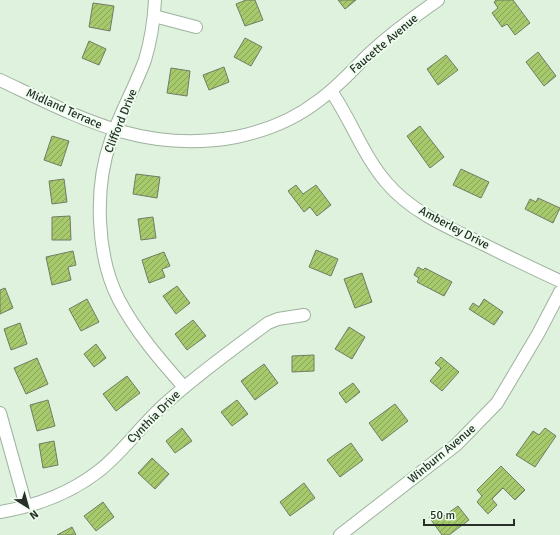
<svg xmlns="http://www.w3.org/2000/svg" width="560" height="535" viewBox="0 0 560 535" font-family="Signika,sans-serif">
<defs>
<pattern id="building-hatch" width="6" height="6" patternUnits="userSpaceOnUse"><rect width="6" height="6" fill="#a6ca6b"/><path d="M-1 1l2-2M0 6l6-6M5 7l2-2" fill="none" stroke="#87a458"/></pattern>
</defs>
<rect width="100%" height="100%" fill="#def2de"/>
<!-- building -->
<g fill="url(#building-hatch)" stroke="#727b65">
<path d="M246,0H255L263,20L245,26L236,4Z"/>
<path d="M338,0H356L345,9Z"/>
<path d="M496,0H513L530,23L515,35L507,24L502,27L492,13L498,8L494,2Z"/>
<path d="M93,3L114,6L110,31L89,27Z"/>
<path d="M245,38L262,47L251,66L234,57Z"/>
<path d="M89,41L106,49L99,65L82,58Z"/>
<path d="M538,52L556,76L544,86L526,62Z"/>
<path d="M446,55L458,70L438,85L427,69Z"/>
<path d="M224,67L229,82L209,90L203,75Z"/>
<path d="M171,68L190,71L187,96L167,93Z"/>
<path d="M420,126L444,157L430,168L407,136Z"/>
<path d="M52,136L69,141L61,166L44,160Z"/>
<path d="M461,169L489,182L481,198L453,185Z"/>
<path d="M136,174L160,177L157,198L133,194Z"/>
<path d="M64,179L67,202L52,204L49,181Z"/>
<path d="M296,185L303,194L316,185L331,205L317,216L310,207L304,212L288,191Z"/>
<path d="M538,198L560,208L553,223L525,209L530,199L536,202Z"/>
<path d="M70,216L71,240H52V217Z"/>
<path d="M153,217L156,238L141,240L138,219Z"/>
<path d="M316,250L338,259L331,276L309,267Z"/>
<path d="M73,251L76,265L68,267L71,280L52,285L46,257Z"/>
<path d="M164,252L170,266L162,269L165,277L149,283L142,260Z"/>
<path d="M418,267L423,270L425,268L452,282L444,296L417,282L419,278L414,275Z"/>
<path d="M362,273L372,302L355,308L344,279Z"/>
<path d="M177,286L190,303L176,314L163,296Z"/>
<path d="M5,288L13,308L0,314V290Z"/>
<path d="M87,299L99,322L81,331L69,309Z"/>
<path d="M484,299L503,312L494,325L469,309L473,303L479,307Z"/>
<path d="M193,320L206,336L187,350L175,334Z"/>
<path d="M20,323L27,344L11,350L4,329Z"/>
<path d="M349,327L365,337L352,359L335,349Z"/>
<path d="M96,344L106,358L94,367L84,354Z"/>
<path d="M314,355V371L292,372V356Z"/>
<path d="M441,357L459,372L442,391L430,381L441,368L435,363Z"/>
<path d="M37,358L48,384L26,394L14,368Z"/>
<path d="M264,364L278,383L255,400L241,381Z"/>
<path d="M127,376L140,393L116,411L103,394Z"/>
<path d="M353,383L360,392L346,403L339,393Z"/>
<path d="M48,400L55,426L37,431L30,405Z"/>
<path d="M237,400L248,414L232,426L221,412Z"/>
<path d="M395,404L408,421L382,441L369,423Z"/>
<path d="M182,428L192,441L175,453L166,441Z"/>
<path d="M545,428L556,436L535,467L516,455L533,431L539,435Z"/>
<path d="M54,441L58,465L43,468L39,444Z"/>
<path d="M351,443L363,460L340,477L327,460Z"/>
<path d="M152,458L169,474L155,489L138,473Z"/>
<path d="M501,466L525,490L515,500L503,488L492,499L497,505L488,514L477,502L482,496L477,490Z"/>
<path d="M304,483L315,498L290,516L280,502Z"/>
<path d="M103,502L114,517L96,531L84,516Z"/>
<path d="M458,506L469,520L449,535H442L429,517L439,510L444,516Z"/>
<path d="M72,527L76,535H57Z"/>
</g>
<g fill="none" stroke-linecap="round" stroke-linejoin="round">
<defs>
<g id="minor">
<path d="M155,0C154,20 151,40 145,60C135,87 120,113 111,140C94,187 96,256 119,300C136,332 160,360 184,387"/>
<path d="M154,16L196,27"/>
<path d="M0,80C80,118 144,154 236,137C265,131 295,119 318,101C338,87 354,68 371,52C392,33 415,16 438,0"/>
<path d="M331,91C351,120 363,155 386,182C411,212 449,228 483,244C509,257 534,269 560,281"/>
<path d="M0,413L26,506"/>
<path d="M0,512C36,506 71,493 100,470C124,451 142,424 166,403C198,374 233,349 268,323L278,319L304,315"/>
<path d="M340,535L456,445L497,403L538,334L560,292"/>
</g>
</defs>
<!-- minor casing -->
<use href="#minor" stroke="#9fb29f" stroke-width="14"/>
<!-- minor -->
<use href="#minor" stroke="#fff" stroke-width="12"/>
</g>
<g text-anchor="middle" dominant-baseline="central" stroke-width="4" stroke-linejoin="round" paint-order="stroke">
<!-- street labels -->
<g font-size="12" fill="#272f28" stroke="#eefeee">
<text transform="translate(384 44) rotate(-40)">Faucette Avenue</text>
<text transform="translate(64 109) rotate(24)">Midland Terrace</text>
<text transform="translate(121 121) rotate(-68)">Clifford Drive</text>
<text transform="translate(454 228) rotate(28)">Amberley Drive</text>
<text transform="translate(154 417) rotate(-45)">Cynthia Drive</text>
<text transform="translate(442 454) rotate(-40)">Winburn Avenue</text>
</g>
</g>
<!-- north arrow -->
<g transform="translate(28 507) rotate(143)" stroke="#eefeee" stroke-width="3" paint-order="stroke">
<path d="M0-3L7 15L0 10L-7 15Z" fill="#272f28"/>
<text y="-6" font-size="11" font-weight="bold" text-anchor="middle" fill="#272f28">N</text>
</g>
<!-- scale -->
<path d="M424 519v6h90v-6" fill="none" stroke="#272f28" stroke-width="2"/>
<text x="430" y="519" font-size="12" fill="#272f28" stroke="#eefeee" stroke-width="3" paint-order="stroke">50 m</text>
</svg>
